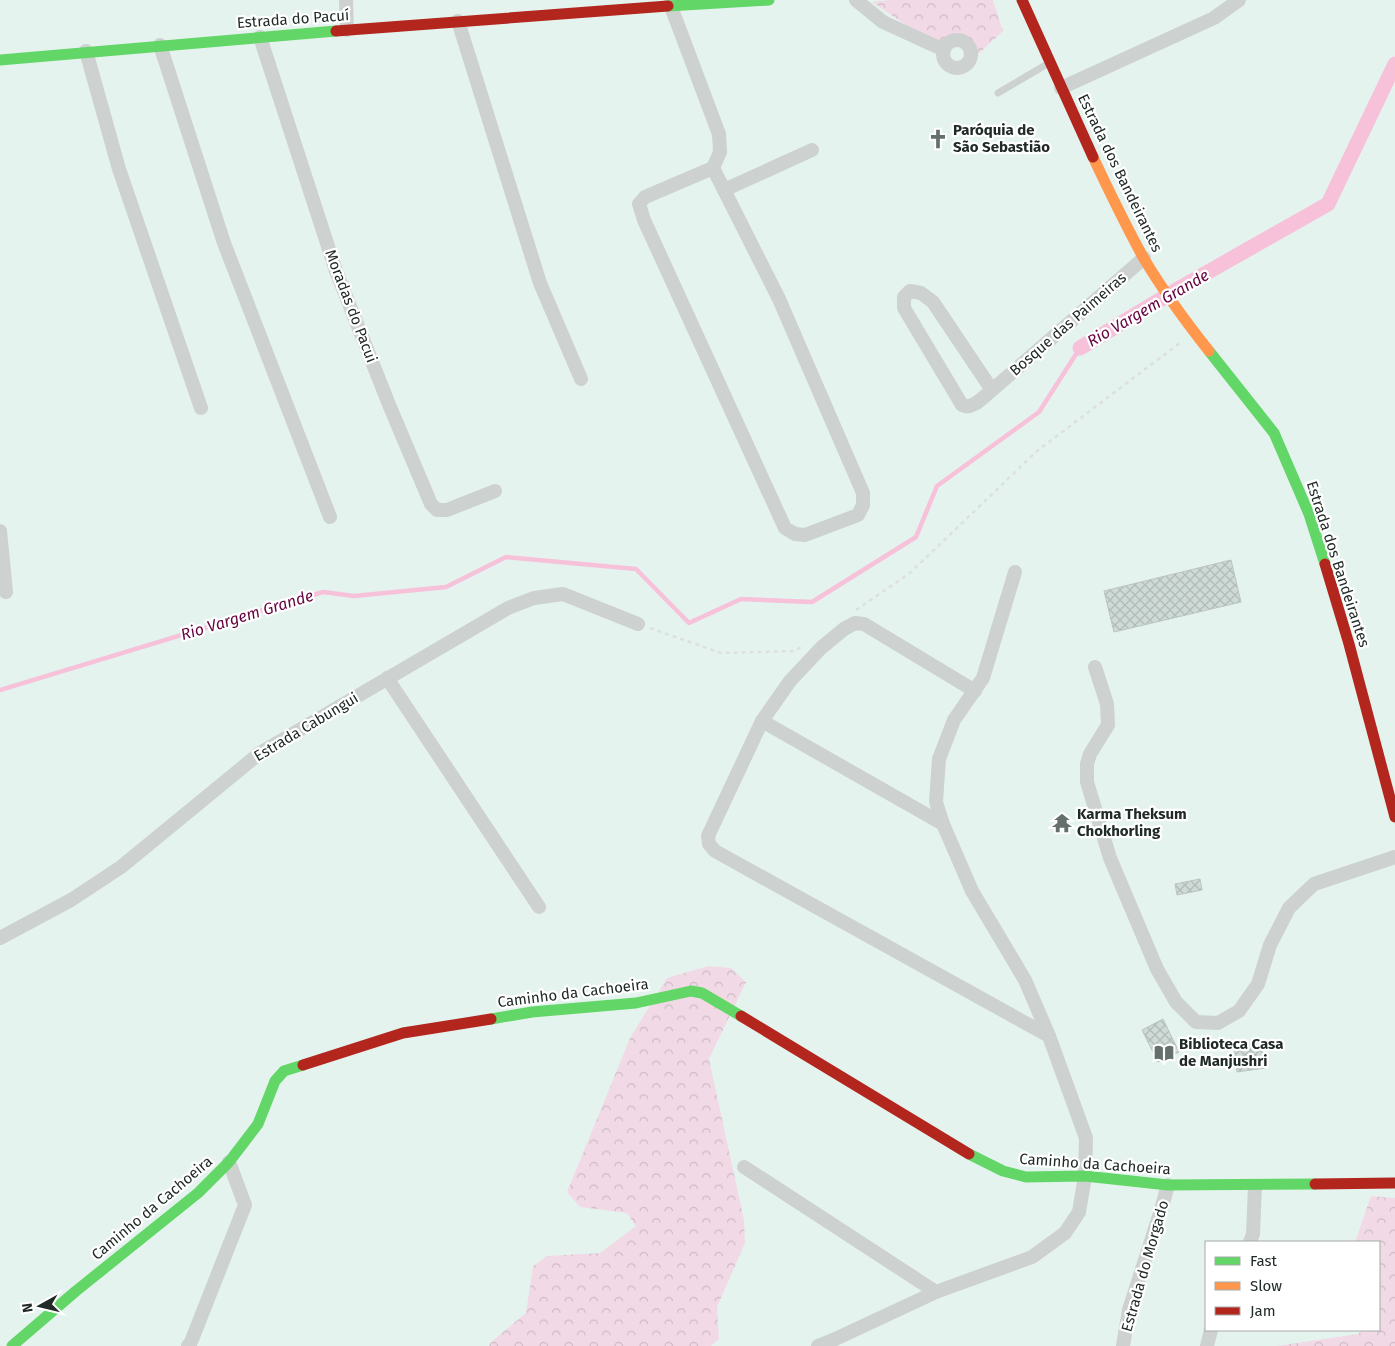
<svg xmlns="http://www.w3.org/2000/svg" width="1395" height="1346" viewBox="0 0 1395 1346" font-family="'Fira Sans',sans-serif">
<defs>
<pattern id="forest-crowns" width="20" height="18" patternUnits="userSpaceOnUse" patternTransform="scale(1.25)"><rect width="20" height="18" fill="#f1dae5"/><path d="M2 6a3 3 0 1 1 6 0M12 15a3 3 0 1 1 6 0" fill="none" stroke="#cebbc4"/></pattern>
<pattern id="building-cross-hatch" width="8" height="8" patternUnits="userSpaceOnUse" patternTransform="scale(1.25)"><rect width="8" height="8" fill="#cedad6"/><path d="M0 0l8 8M0 8l8-8" fill="none" stroke="#b1bbb8"/></pattern>
</defs>
<rect width="100%" height="100%" fill="#e5f3ef"/>
<!-- forest -->
<g fill="url(#forest-crowns)">
<path d="M890,0H993L1003,31L975,57C974,46 967,35 955,36C950,37 945,40 939,41L909,27L872,2Z"/>
<path d="M708,966L731,968L746,982L709,1059L744,1220L745,1243L717,1307L719,1339L711,1346H489L491,1342L526,1313L533,1266L547,1256L600,1253L636,1226L627,1213L580,1207L567,1192L630,1038L667,978Z"/>
<path d="M1371,1196L1395,1198V1346H1277L1358,1334L1363,1330H1379V1242H1355Z"/>
</g>
<g fill="none" stroke-linecap="round" stroke-linejoin="round">
<!-- stream -->
<path stroke="#f6c1d9" stroke-width="4.5" d="M0,690L323,592L354,596L446,587L506,557L636,569L689,623L741,599L812,602L916,537L937,486L1039,412L1080,348"/>
<!-- canal -->
<path stroke="#f6c1d9" stroke-width="15" d="M1080,348L1178,289L1328,204L1395,64"/>
</g>
<!-- building -->
<g fill="url(#building-cross-hatch)" stroke="#bac5c2">
<path d="M1231,560L1241,602L1114,632L1104,591Z"/>
<path d="M1200,879L1202,890L1177,895L1175,884Z"/>
<path d="M1163,1019L1179,1052L1158,1062L1142,1030Z"/>
<path d="M1261,1042L1265,1068L1237,1072L1234,1045Z"/>
</g>
<g fill="none" stroke-linecap="round" stroke-linejoin="round">
<!-- path -->
<g stroke="#dce0e0" stroke-width="2.5" stroke-dasharray="4 4" stroke-linecap="butt">
<path d="M856,610L910,573L1037,451L1181,342"/>
<path d="M650,628L721,653L795,651L804,645"/>
</g>
<!-- lane -->
<path stroke="#cdd1d0" stroke-width="7" d="M998,93L1049,63"/>
<!-- street -->
<g stroke="#cdd1d0" stroke-width="14">
<path d="M346,0L347,30"/>
<path d="M856,0L883,22L944,50"/>
<path d="M670,4L719,134L720,152L713,168L645,197L639,204L644,220L785,528L795,534L805,535L858,515L863,505V493L779,299L713,168"/>
<path d="M458,21L540,283L581,379"/>
<path d="M260,37L336,271L390,407L431,504L437,510H447L495,491"/>
<circle cx="957" cy="54" r="14"/>
<path d="M160,45L224,243L330,517"/>
<path d="M86,51L119,169L201,408"/>
<path d="M1061,88L1214,18L1239,0"/>
<path d="M724,190L812,150"/>
<path d="M992,390L933,302L921,293L910,291L904,297V308L962,405C972,411 984,396 992,390L1144,258"/>
<path d="M0,531L6,592"/>
<path d="M1095,667L1107,704L1108,725L1090,754L1087,764V782L1110,858L1157,969L1176,1002L1196,1022L1218,1023L1239,1011L1258,984L1270,945L1289,908L1314,884L1395,857"/>
<path d="M387,678L539,907"/>
<path d="M975,691L864,624L855,623L844,629L821,648L790,681L762,721L708,836L709,844L715,851L1049,1036"/>
<path d="M762,721L943,824"/>
<path d="M0,938L71,900L121,867L260,753L508,608L534,598L563,594L638,624"/>
<path d="M744,1167L936,1292"/>
<path d="M1250,1242L1253,1234L1255,1186"/>
<path d="M188,1346L191,1342L245,1205L229,1162"/>
<path d="M818,1346L833,1340L936,1292L1032,1257L1065,1233L1079,1212L1085,1176L1086,1138L1049,1036L1025,980L972,891L943,824L936,802L939,759L954,720L983,678L1015,572"/>
<path d="M1123,1346L1129,1310L1161,1210L1168,1185"/>
<path d="M1207,1346L1211,1330"/>
</g>
<!-- fast -->
<g stroke="#63d668" stroke-width="11">
<path d="M668,6L769,0"/>
<path d="M0,60L336,31"/>
<path d="M1209,351L1274,433L1309,514L1325,564"/>
<path d="M491,1019L532,1012L636,1003L691,991L702,993L741,1016"/>
<path d="M969,1154L1003,1171L1026,1177L1085,1176L1168,1185L1315,1184"/>
<path d="M12,1346L76,1291L198,1193L229,1162L258,1124L275,1081L284,1071L303,1065"/>
</g>
<!-- slow -->
<path stroke="#ff974d" stroke-width="11" d="M1093,157C1109,191 1125,224 1143,257C1162,289 1186,322 1209,351"/>
<!-- jam -->
<g stroke="#b3261e" stroke-width="11">
<path d="M1022,0L1093,157"/>
<path d="M336,31L668,6"/>
<path d="M1325,564L1349,644L1395,817"/>
<path d="M741,1016L969,1154"/>
<path d="M303,1065L403,1033L491,1019"/>
<path d="M1315,1184L1395,1183"/>
</g>
</g>
<!-- icons -->
<defs>
<symbol id="church-bare" viewBox="-9 -9 18 18"><path d="M-1.2-6h2.4v3.5h3.3v2.4h-3.3V6h-2.4V-.1h-3.3v-2.4h3.3Z" fill="#65706d" stroke="#fff" stroke-width="2.5" paint-order="stroke"/></symbol>
<symbol id="temple-bare" viewBox="-9 -9 18 18"><path d="M0-6L5-2H3V0L6.5 2.5H4V6H1.5V3h-3V6H-4V2.5H-6.5L-3 0V-2H-5Z" fill="#65706d" stroke="#fff" stroke-width="2.5" paint-order="stroke"/></symbol>
<symbol id="library-bare" viewBox="-9 -9 18 18"><path d="M-6-4Q-3-5.5-.7-3.5V5Q-3 3-6 4ZM6-4Q3-5.5 .7-3.5V5Q3 3 6 4Z" fill="#65706d" stroke="#fff" stroke-width="2.5" paint-order="stroke"/></symbol>
</defs>
<g fill-rule="evenodd">
<use href="#church-bare" x="924" y="125" width="28" height="28"/>
<use href="#temple-bare" x="1048" y="809" width="28" height="28"/>
<use href="#library-bare" x="1150" y="1039" width="28" height="28"/>
</g>
<g text-anchor="middle" dominant-baseline="central" stroke-width="4.5" stroke-linejoin="round" paint-order="stroke">
<!-- street labels -->
<g font-size="15" fill="#202a27" stroke="#fff">
<text transform="translate(293 19) rotate(-4)">Estrada do Pacuí</text>
<text transform="translate(1120 173) rotate(64)">Estrada dos Bandeirantes</text>
<text transform="translate(351 306) rotate(69)">Moradas do Pacui</text>
<text transform="translate(1068 324) rotate(-41)">Bosque das Paimeiras</text>
<text transform="translate(1338 564) rotate(72)">Estrada dos Bandeirantes</text>
<text transform="translate(306 727) rotate(-31)">Estrada Cabungui</text>
<text transform="translate(573 993) rotate(-7)">Caminho da Cachoeira</text>
<text transform="translate(1095 1164) rotate(4)">Caminho da Cachoeira</text>
<text transform="translate(152 1208) rotate(-40)">Caminho da Cachoeira</text>
<text transform="translate(1145 1266) rotate(-74)">Estrada do Morgado</text>
</g>
<!-- poi labels -->
<g font-size="15" font-weight="bold" fill="#202a27" stroke="#fff" text-anchor="start">
<text x="953" y="130">Paróquia de<tspan x="953" dy="17">São Sebastião</tspan></text>
<text x="1077" y="814">Karma Theksum<tspan x="1077" dy="17">Chokhorling</tspan></text>
<text x="1179" y="1044">Biblioteca Casa<tspan x="1179" dy="17">de Manjushri</tspan></text>
</g>
<!-- water labels -->
<g font-size="16" font-style="italic" fill="#670440" stroke="#fff">
<text transform="translate(1148 308) rotate(-30)">Rio Vargem Grande</text>
<text transform="translate(247 615) rotate(-17)">Rio Vargem Grande</text>
</g>
</g>
<!-- legend -->
<rect x="1205" y="1241" width="175" height="90" fill="#ffffff" stroke="#a6aaa9"/>
<rect x="1215" y="1257" width="25" height="8" fill="#63d668" stroke="#a6aaa9"/>
<text x="1250" y="1266" font-size="15" fill="#202a27">Fast</text>
<rect x="1215" y="1282" width="25" height="8" fill="#ff974d" stroke="#a6aaa9"/>
<text x="1250" y="1291" font-size="15" fill="#202a27">Slow</text>
<rect x="1215" y="1307" width="25" height="8" fill="#b3261e" stroke="#a6aaa9"/>
<text x="1250" y="1316" font-size="15" fill="#202a27">Jam</text>
<!-- north arrow -->
<g transform="translate(40 1306) rotate(262)" stroke="#ffffff" stroke-width="4" paint-order="stroke">
<path d="M0-4L9 19L0 12L-9 19Z" fill="#202a27"/>
<text y="-8" font-size="14" font-weight="bold" text-anchor="middle" fill="#202a27">N</text>
</g>
</svg>
